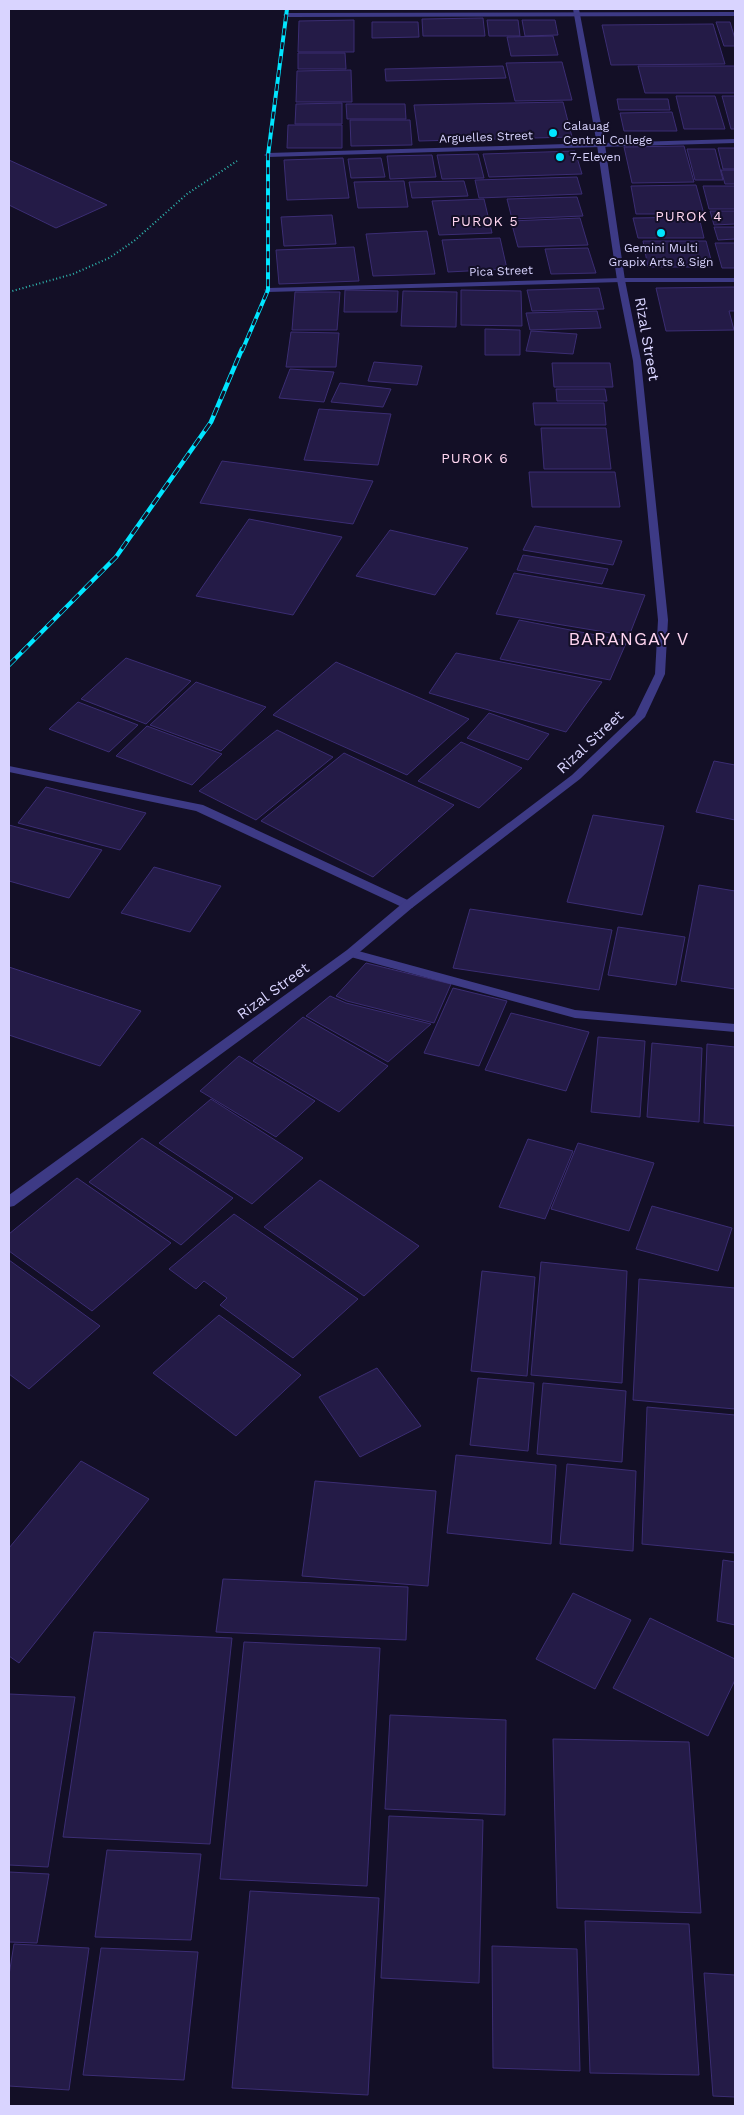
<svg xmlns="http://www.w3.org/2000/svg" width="744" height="2115" viewBox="0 0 744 2115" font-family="'Work Sans',sans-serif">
<rect width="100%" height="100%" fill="#130f26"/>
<!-- building -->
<g fill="#241b47" stroke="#3b2d73">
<path d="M483,18L485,36H423L422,19Z"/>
<path d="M354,20V52H298L299,21Z"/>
<path d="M487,20H518L520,36H489Z"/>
<path d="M522,20H555L558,35L525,36Z"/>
<path d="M372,22H418L419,37L372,38Z"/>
<path d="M716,22H730L735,39V46H724Z"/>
<path d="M713,24L725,64L611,65L602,25Z"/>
<path d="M553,36L558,55L511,56L507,37Z"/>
<path d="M298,53H345L346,69H298Z"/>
<path d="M562,62L572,100L515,101L506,63Z"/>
<path d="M503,66L506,78L386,81L385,69Z"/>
<path d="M638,66H735V93H645Z"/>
<path d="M351,70L352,102H296L297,71Z"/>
<path d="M676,96H715L725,129H684Z"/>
<path d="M722,96H735V129H731Z"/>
<path d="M617,99H668L670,110H619Z"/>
<path d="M563,102L572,137L419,141L414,105Z"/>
<path d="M342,103V124H295L296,104Z"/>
<path d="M346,104H405L406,119H347Z"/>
<path d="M672,112L677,131H624L620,113Z"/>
<path d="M350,120H410L412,145L351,146Z"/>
<path d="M288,125H342V148H287Z"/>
<path d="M684,146L694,182L632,183L624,147Z"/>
<path d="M718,148H735V169H723Z"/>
<path d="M687,149H715L723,180H695Z"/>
<path d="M575,151L582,174L489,177L483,154Z"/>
<path d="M478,154L484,178L442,179L437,155Z"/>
<path d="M432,155L436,177L390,179L387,156Z"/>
<path d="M343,158L349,198L287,200L284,160Z"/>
<path d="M381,158L385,177L351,178L348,159Z"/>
<path d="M9,160L107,205L56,228L9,205Z"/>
<path d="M721,170H735V184H725Z"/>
<path d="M577,177L582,194L479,198L475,180Z"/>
<path d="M404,181L408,207L358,208L354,182Z"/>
<path d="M464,181L468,196L412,198L409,182Z"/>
<path d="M696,185L704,214H636L631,186Z"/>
<path d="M703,186H735V209H709Z"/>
<path d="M577,197L583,216L512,219L507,199Z"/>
<path d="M484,199L492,233L439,235L432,201Z"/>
<path d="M710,211H735V224L714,225Z"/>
<path d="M332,215L336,244L284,246L281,217Z"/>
<path d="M699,217L704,238H638L633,218Z"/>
<path d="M580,218L588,245L518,247L511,221Z"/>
<path d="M714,227H735V239L718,240Z"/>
<path d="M427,231L435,274L373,276L366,234Z"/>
<path d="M500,238L507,269L448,272L442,240Z"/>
<path d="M643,241H706L713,267H648Z"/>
<path d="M715,243H735V268H722Z"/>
<path d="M354,247L359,281L279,284L276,250Z"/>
<path d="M588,248L596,273L551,274L545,249Z"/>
<path d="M735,287V311H729L734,330L666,331L656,288Z"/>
<path d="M599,288L604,309L532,311L527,290Z"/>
<path d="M345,290L398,291L397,312H344Z"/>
<path d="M461,290L521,291L522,326L461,325Z"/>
<path d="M403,291L457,292L456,327L401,326Z"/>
<path d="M295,292H340L337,330H292Z"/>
<path d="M597,311L601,328L530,330L526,313Z"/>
<path d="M485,329L520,330V355H485Z"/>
<path d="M531,331L577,334L573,354L526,351Z"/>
<path d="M291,332L339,333L336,367H286Z"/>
<path d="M374,362L422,366L417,385L368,381Z"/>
<path d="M552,363H610L613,387H554Z"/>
<path d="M290,369L334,372L324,402L279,398Z"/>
<path d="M340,383L391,389L383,407L331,402Z"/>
<path d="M556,389H605L607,401H557Z"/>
<path d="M533,403H604L606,425H535Z"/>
<path d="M319,409L391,414L378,465L304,460Z"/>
<path d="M541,428H606L611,469H544Z"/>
<path d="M222,461L373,481L353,524L200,503Z"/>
<path d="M529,472H615L620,507H532Z"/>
<path d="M249,519L342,537L293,615L196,596Z"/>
<path d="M535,526L622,541L613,565L523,550Z"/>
<path d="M390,530L468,548L435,595L356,576Z"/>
<path d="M523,555L608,569L602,584L517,570Z"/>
<path d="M514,573L645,595L629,636L496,614Z"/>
<path d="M519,620L627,641L610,680L500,659Z"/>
<path d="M456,653L602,682L566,732L429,693Z"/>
<path d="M126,658L191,681L146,724L81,699Z"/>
<path d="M336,662L469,719L407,775L273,715Z"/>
<path d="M196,682L266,707L221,751L150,725Z"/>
<path d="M78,702L138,725L109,752L49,729Z"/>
<path d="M489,713L549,734L528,760L467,738Z"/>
<path d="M147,726L222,754L192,785L116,756Z"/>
<path d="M277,730L333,757L256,820L199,791Z"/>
<path d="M461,742L522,768L479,808L418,781Z"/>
<path d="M344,753L454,805L373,877L261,821Z"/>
<path d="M714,761L735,765V820L696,812Z"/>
<path d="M46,787L146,813L120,850L18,823Z"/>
<path d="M593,815L664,826L642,915L567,902Z"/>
<path d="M9,825L102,850L69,898L9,881Z"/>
<path d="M154,867L221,886L190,932L121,913Z"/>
<path d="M699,885L735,891V989L681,981Z"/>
<path d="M470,909L612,930L599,990L453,968Z"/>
<path d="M618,927L685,937L676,985L608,975Z"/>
<path d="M366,963L451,984L434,1023L347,1001L336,996Z"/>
<path d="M9,967L141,1011L100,1066L9,1035Z"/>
<path d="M453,988L507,1001L479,1066L424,1053Z"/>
<path d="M330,996L346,1003L431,1024L388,1062L306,1016Z"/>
<path d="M511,1013L589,1032L566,1091L485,1070Z"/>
<path d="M303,1017L388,1066L339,1112L253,1061Z"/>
<path d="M598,1037L645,1041L640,1117L591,1112Z"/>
<path d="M652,1043L702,1048L699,1122L647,1117Z"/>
<path d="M707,1044L735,1047V1126L704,1123Z"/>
<path d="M239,1056L315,1101L276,1137L200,1091Z"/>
<path d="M211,1099L303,1158L252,1204L159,1143Z"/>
<path d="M142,1138L233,1198L181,1245L89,1182Z"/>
<path d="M528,1139L573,1151L545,1219L499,1207Z"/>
<path d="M578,1143L654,1163L629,1231L551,1209Z"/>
<path d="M77,1178L171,1243L92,1311L9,1251V1234Z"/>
<path d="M320,1180L419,1246L364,1296L264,1227Z"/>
<path d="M652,1206L732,1228L718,1271L636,1249Z"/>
<path d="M234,1214L358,1299L293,1358L220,1305L227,1298L204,1281L196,1289L169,1269Z"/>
<path d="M9,1260L100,1326L29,1389L9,1374Z"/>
<path d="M541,1262L627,1271L622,1383L531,1375Z"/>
<path d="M482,1271L535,1277L527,1376L471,1371Z"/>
<path d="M639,1279L735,1288V1409L633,1400Z"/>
<path d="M219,1315L301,1375L236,1436L153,1373Z"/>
<path d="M377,1368L421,1426L360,1457L319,1397Z"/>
<path d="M478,1378L534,1383L528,1451L470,1445Z"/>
<path d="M543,1383L626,1391L622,1462L537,1454Z"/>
<path d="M647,1407L735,1415V1553L642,1544Z"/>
<path d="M456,1455L556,1465L551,1544L447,1533Z"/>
<path d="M81,1461L149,1499L19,1663L9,1656V1548Z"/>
<path d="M567,1464L636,1471L633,1551L560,1544Z"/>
<path d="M315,1481L436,1491L428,1586L302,1576Z"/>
<path d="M723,1560L735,1562V1625L717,1621Z"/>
<path d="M223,1579L408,1587L406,1640L216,1632Z"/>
<path d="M573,1593L631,1620L595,1689L536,1659Z"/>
<path d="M650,1618L735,1659V1680L708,1736L613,1688Z"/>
<path d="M94,1632L232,1638L210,1844L63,1837Z"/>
<path d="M244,1642L380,1648L367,1886L220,1879Z"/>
<path d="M9,1694L75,1697L48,1867L9,1865Z"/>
<path d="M390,1715L506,1720L505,1815L385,1809Z"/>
<path d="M553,1739L689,1742L701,1913L557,1908Z"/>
<path d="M389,1816L483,1820L479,1983L381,1978Z"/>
<path d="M107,1850L201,1854L191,1940L95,1937Z"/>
<path d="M9,1872L49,1874L37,1943L9,1942Z"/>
<path d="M250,1891L379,1898L368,2095L232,2088Z"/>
<path d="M585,1921L689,1924L699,2075L590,2073Z"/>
<path d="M14,1944L89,1948L69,2090L9,2086V1975Z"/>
<path d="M492,1946L577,1949L580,2071L493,2068Z"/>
<path d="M101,1948L198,1952L184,2080L83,2075Z"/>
<path d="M704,1973L735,1975V2097L713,2096Z"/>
</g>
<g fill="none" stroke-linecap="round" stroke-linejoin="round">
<!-- path -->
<path stroke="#2fb8b0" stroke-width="2" stroke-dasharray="1 2.5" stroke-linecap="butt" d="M9,292L73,274L109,258L134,241L187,194L237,161"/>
<!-- minor -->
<g fill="#3d3a85" fill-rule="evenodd">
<path d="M735,12V16L286,17L283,15L286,13Z"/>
<path d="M735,139V143L268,157L264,155L268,153Z"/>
<path d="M621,278H735V282H621L268,292L264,290L268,288Z"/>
<path d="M9,766L203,805L412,902L414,905L412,908H404L196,811L9,772Z"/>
<path d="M351,949L575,1010L735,1024V1032L575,1018L347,956L345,953Z"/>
</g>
<!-- tertiary -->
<path fill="#3d3a85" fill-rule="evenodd" d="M573,9H579L605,145L625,280L641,361L668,620L665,674L645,717L580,779L412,908L355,956L14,1206L9,1207V1195L347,950L404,902L572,775L635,715L655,674L658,620L633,361L617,280L597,145Z"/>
<defs>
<path id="rail-far1" d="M242,351L268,290V155L287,9"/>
<path id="rail" d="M9,665L116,557L211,422L242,349"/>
</defs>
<!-- rail-far1 casing -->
<use href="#rail-far1" stroke="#00e5ff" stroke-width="4"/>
<!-- rail casing -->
<use href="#rail" stroke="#00e5ff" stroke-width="4.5"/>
<!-- rail-far1 -->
<use href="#rail-far1" stroke="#130f26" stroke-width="2.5" stroke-dasharray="7" stroke-linecap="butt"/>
<!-- rail -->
<use href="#rail" stroke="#130f26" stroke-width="3" stroke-dasharray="9" stroke-linecap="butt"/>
</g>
<!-- markers -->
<g fill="#00e5ff" stroke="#130f26" stroke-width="2">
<circle cx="553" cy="133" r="5"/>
<circle cx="560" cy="157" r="5"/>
<circle cx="661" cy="233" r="5"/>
</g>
<g text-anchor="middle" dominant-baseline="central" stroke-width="4" stroke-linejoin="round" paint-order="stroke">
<!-- far-poi labels -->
<g font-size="12" fill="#d9d4ff" stroke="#130f26" text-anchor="start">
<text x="563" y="126">Calauag<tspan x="563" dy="14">Central College</tspan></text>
<text x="570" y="157">7-Eleven</text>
<text x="661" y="248" text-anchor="middle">Gemini Multi<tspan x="661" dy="14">Grapix Arts &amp; Sign</tspan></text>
</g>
<!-- far-street labels -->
<g font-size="12" fill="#d9d4ff" stroke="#130f26">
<text transform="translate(486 137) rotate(-2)">Arguelles Street</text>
<text transform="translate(501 271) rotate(-2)">Pica Street</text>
</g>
<!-- far-neighbourhood labels -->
<g font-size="14" letter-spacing="1" fill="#ffd6f0" stroke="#130f26">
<text x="689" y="216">PUROK 4</text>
<text x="485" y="221">PUROK 5</text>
<text x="475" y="458">PUROK 6</text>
</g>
<!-- street labels -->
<g font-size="15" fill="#d9d4ff" stroke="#130f26">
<text transform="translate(647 339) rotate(80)">Rizal Street</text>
<text transform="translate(590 742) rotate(-43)">Rizal Street</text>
<text transform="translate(273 991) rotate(-36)">Rizal Street</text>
</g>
<!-- quarter labels -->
<g font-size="18" letter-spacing="1" fill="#ffd6f0" stroke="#130f26">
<text x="629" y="638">BARANGAY V</text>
</g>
</g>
<!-- border -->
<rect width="744" height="2115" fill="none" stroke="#d9d4ff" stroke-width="20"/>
</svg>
